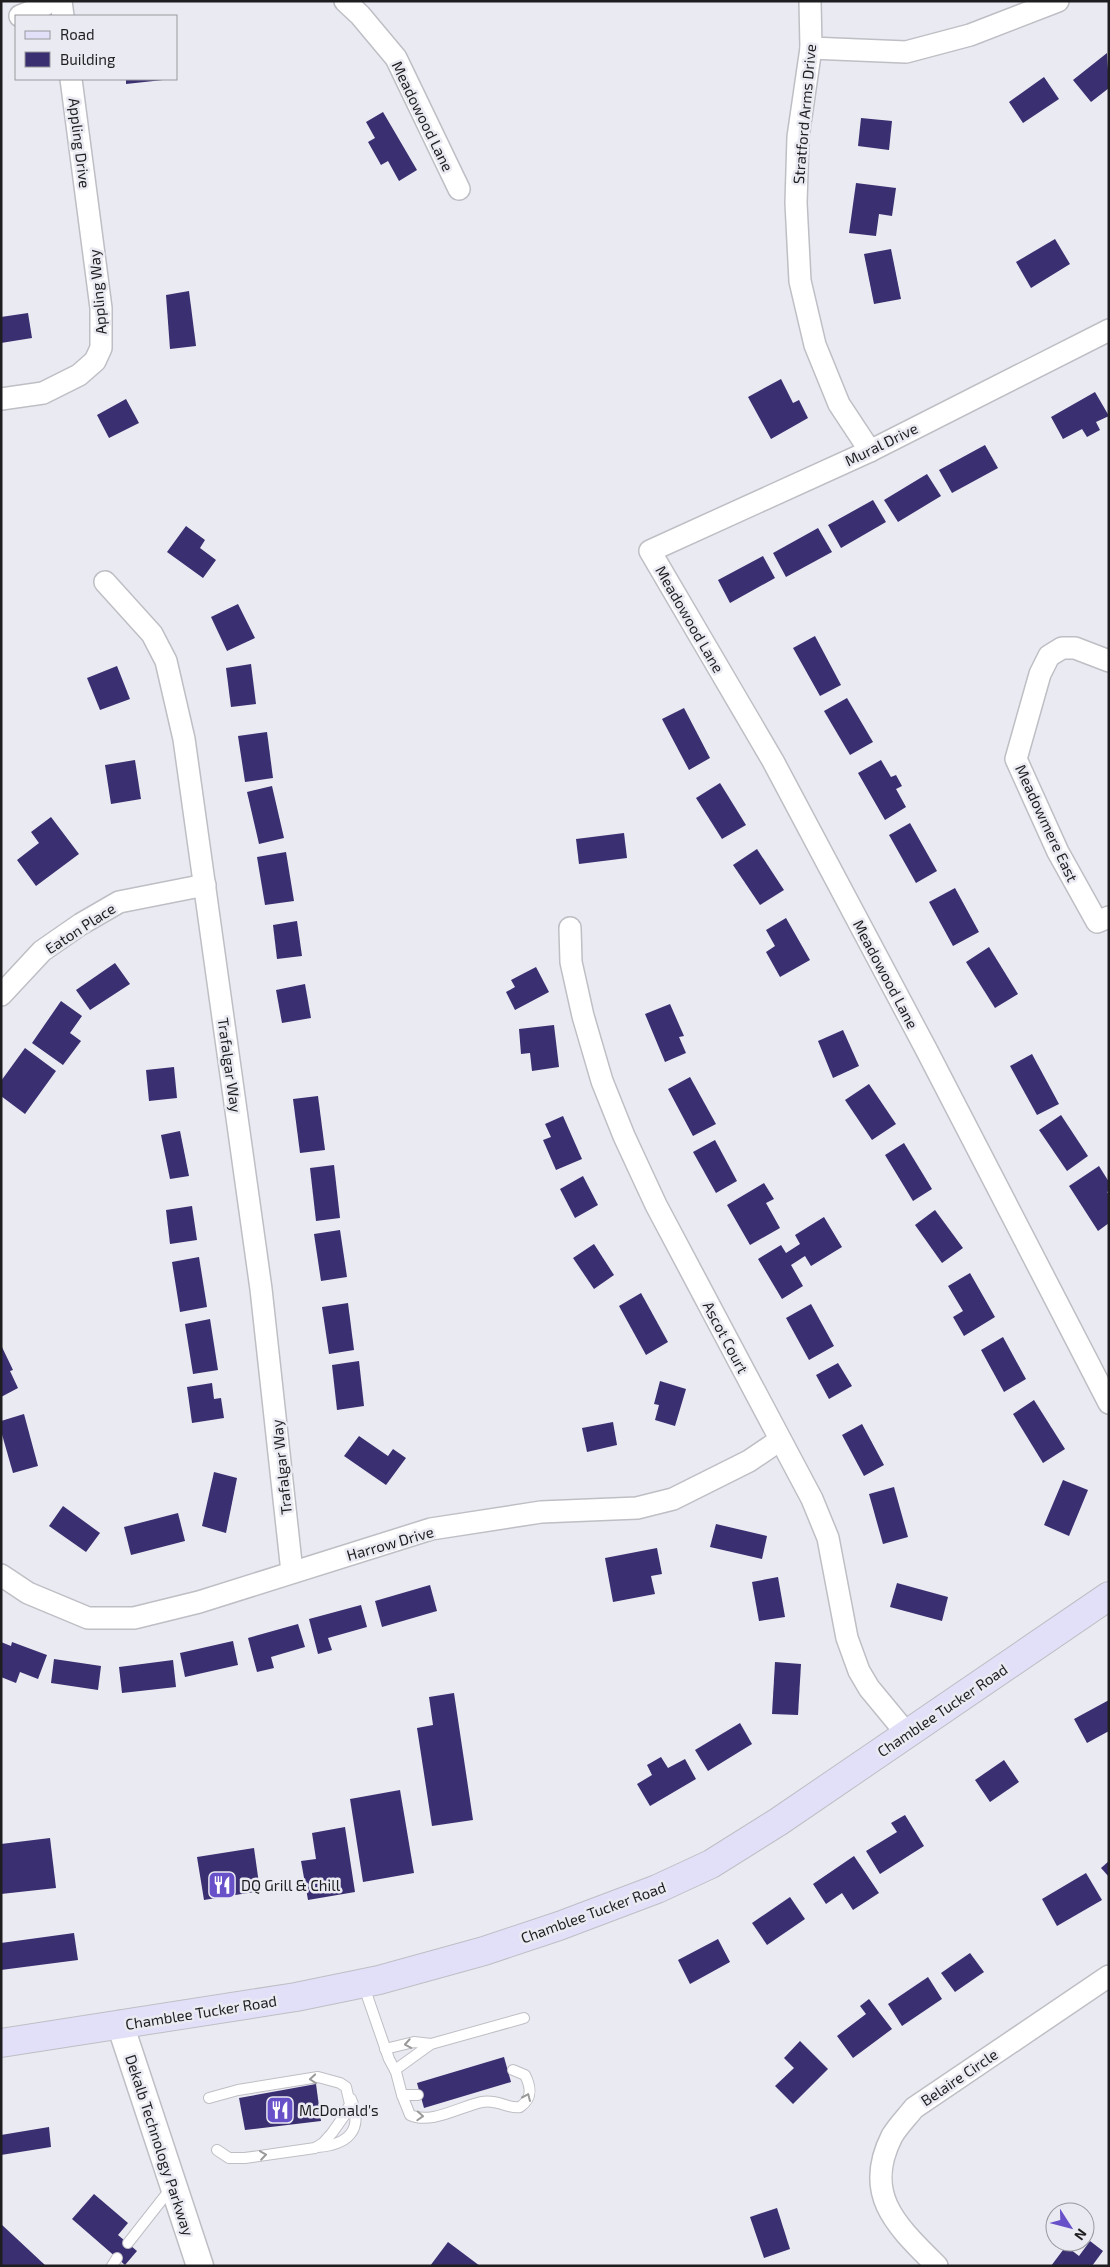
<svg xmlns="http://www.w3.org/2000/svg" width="1110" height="2267" viewBox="0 0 1110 2267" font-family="'Exo 2',sans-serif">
<rect width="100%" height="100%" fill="#eaeaf2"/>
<!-- building -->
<g fill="#3a2f71">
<path d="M1107,53L1109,88L1091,102L1073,80Z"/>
<path d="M1044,77L1059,99L1023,123L1009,102Z"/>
<path d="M126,79H163V80L126,84Z"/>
<path d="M383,112L417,170L399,181L388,161L381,165L368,142L375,138L366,122Z"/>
<path d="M861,118L892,121L889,150L858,146Z"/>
<path d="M856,183L896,188L892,216L879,214L876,236L849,233Z"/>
<path d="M1055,239L1070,264L1031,288L1016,262Z"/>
<path d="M891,249L901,299L874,304L864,254Z"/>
<path d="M189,291L196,346L170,349L166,295Z"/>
<path d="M28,313L32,338L1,343V317Z"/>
<path d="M781,379L793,403L799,400L808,418L771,439L748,397Z"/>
<path d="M1095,392L1109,416L1096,422L1100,430L1087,437L1082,429L1063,439L1051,417Z"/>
<path d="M126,399L139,423L109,438L97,415Z"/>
<path d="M985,445L998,468L952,493L939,470Z"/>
<path d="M927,474L941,496L898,522L884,500Z"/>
<path d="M873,500L886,522L841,548L828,525Z"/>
<path d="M186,526L205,540L200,548L216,560L203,578L167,552Z"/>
<path d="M818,528L832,552L786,577L773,553Z"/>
<path d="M763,556L775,578L730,603L718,580Z"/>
<path d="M238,604L255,638L227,651L211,617Z"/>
<path d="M815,636L841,685L820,696L793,648Z"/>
<path d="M251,664L256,704L231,707L226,668Z"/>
<path d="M117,666L130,699L100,710L87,678Z"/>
<path d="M847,698L873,742L850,755L824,711Z"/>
<path d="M684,708L710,758L689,770L662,719Z"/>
<path d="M267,732L273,778L245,782L238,736Z"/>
<path d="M135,760L141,799L111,804L105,765Z"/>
<path d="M881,760L891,777L896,775L902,786L896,789L906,807L885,820L858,773Z"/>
<path d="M720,783L746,825L722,839L696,798Z"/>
<path d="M272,786L284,838L259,844L247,792Z"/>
<path d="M51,817L79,854L36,886L17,860L39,843L31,832Z"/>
<path d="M910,823L937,871L916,883L889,835Z"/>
<path d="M624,833L627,858L579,864L576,839Z"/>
<path d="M757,849L784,890L760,905L733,865Z"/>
<path d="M286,852L294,901L265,905L257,857Z"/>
<path d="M955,888L979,932L953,946L929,902Z"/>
<path d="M786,918L810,960L780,977L766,952L775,946L766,930Z"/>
<path d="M297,921L302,956L277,959L273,925Z"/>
<path d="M989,947L1018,994L995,1008L966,962Z"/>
<path d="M115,963L130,984L90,1010L76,990Z"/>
<path d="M536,967L549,992L515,1010L506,992L515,987L511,980Z"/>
<path d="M305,984L311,1018L282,1023L276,990Z"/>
<path d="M61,1001L82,1016L70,1033L81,1041L63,1065L32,1043Z"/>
<path d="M670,1004L684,1036L679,1037L686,1053L665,1062L645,1014Z"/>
<path d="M554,1025L559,1067L532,1071L530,1053L521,1054L519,1029Z"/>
<path d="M843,1030L859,1066L833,1078L818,1041Z"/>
<path d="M25,1048L56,1071L25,1114L1,1096V1081Z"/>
<path d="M1032,1054L1059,1104L1037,1115L1010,1066Z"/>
<path d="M174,1067L177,1098L149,1101L146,1070Z"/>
<path d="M690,1077L716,1124L693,1136L668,1089Z"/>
<path d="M869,1084L896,1124L872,1140L845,1100Z"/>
<path d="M318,1096L325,1150L300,1153L293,1099Z"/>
<path d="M1061,1115L1088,1156L1067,1171L1039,1130Z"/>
<path d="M563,1116L582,1159L556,1170L543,1140L551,1137L545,1124Z"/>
<path d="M180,1131L189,1176L170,1179L161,1135Z"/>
<path d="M715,1140L737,1181L716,1193L693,1152Z"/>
<path d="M904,1143L932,1189L913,1201L885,1155Z"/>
<path d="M334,1165L340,1218L316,1221L310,1168Z"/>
<path d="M1099,1166L1109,1182V1191L1107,1192L1109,1195V1223L1098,1231L1069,1186Z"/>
<path d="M583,1176L598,1205L575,1218L560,1189Z"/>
<path d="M764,1183L774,1199L766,1203L780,1228L750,1245L727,1205Z"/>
<path d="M192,1206L197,1240L170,1244L166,1210Z"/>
<path d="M935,1210L963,1248L942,1263L915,1225Z"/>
<path d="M824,1217L842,1247L811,1266L805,1256L791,1265L803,1286L782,1299L758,1259L781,1245L786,1253L800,1244L795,1235Z"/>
<path d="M340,1230L347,1277L321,1281L314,1234Z"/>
<path d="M594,1244L614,1275L594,1289L573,1258Z"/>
<path d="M199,1257L207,1307L180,1312L172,1262Z"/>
<path d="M970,1273L995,1317L964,1336L953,1317L963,1311L948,1286Z"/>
<path d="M641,1293L668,1342L646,1355L619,1306Z"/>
<path d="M348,1303L354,1350L329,1354L322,1307Z"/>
<path d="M811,1304L834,1346L809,1360L786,1318Z"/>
<path d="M210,1319L218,1370L193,1374L185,1324Z"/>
<path d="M1003,1337L1026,1379L1004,1392L981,1350Z"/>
<path d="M1,1345L13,1370L10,1371L18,1388L1,1397Z"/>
<path d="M359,1361L364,1406L337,1410L332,1365Z"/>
<path d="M838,1363L852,1386L829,1399L816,1375Z"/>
<path d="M660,1381L686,1389L675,1426L655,1420L659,1405L654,1404Z"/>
<path d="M212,1383L214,1399L221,1398L224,1418L192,1423L187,1387Z"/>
<path d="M1034,1400L1065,1449L1043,1463L1013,1414Z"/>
<path d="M24,1414L38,1466L13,1473L1,1431V1421Z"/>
<path d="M613,1422L617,1445L587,1452L582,1428Z"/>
<path d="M862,1424L884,1465L864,1476L842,1435Z"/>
<path d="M359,1436L388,1456L393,1449L406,1458L386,1485L344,1456Z"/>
<path d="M214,1472L237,1478L226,1533L202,1526Z"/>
<path d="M1063,1480L1088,1490L1069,1536L1044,1525Z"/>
<path d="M894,1487L908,1537L883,1544L869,1494Z"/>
<path d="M63,1506L100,1533L86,1552L49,1526Z"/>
<path d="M178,1513L185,1541L131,1555L124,1527Z"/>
<path d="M716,1524L767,1536L762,1559L710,1547Z"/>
<path d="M657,1548L662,1574L651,1576L655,1594L613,1602L605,1558Z"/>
<path d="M778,1577L785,1617L759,1621L752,1582Z"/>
<path d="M897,1583L948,1597L942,1621L890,1607Z"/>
<path d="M430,1585L437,1611L382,1627L375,1601Z"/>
<path d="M361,1605L367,1627L328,1638L332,1650L318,1654L309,1619Z"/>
<path d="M298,1624L305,1647L271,1657L274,1668L257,1672L248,1638Z"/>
<path d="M233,1641L238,1665L185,1677L180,1653Z"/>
<path d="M1,1642L11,1646L12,1642L47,1655L38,1679L20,1672L16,1683L1,1677Z"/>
<path d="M54,1659L101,1666L98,1690L51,1683Z"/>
<path d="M173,1660L176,1687L122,1693L119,1667Z"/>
<path d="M775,1662L801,1664L798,1715L772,1714Z"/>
<path d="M454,1693L473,1820L432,1826L417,1728L433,1725L429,1697Z"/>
<path d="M1109,1700V1731L1087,1743L1074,1719Z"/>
<path d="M740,1723L752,1744L708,1771L695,1750Z"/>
<path d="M661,1757L668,1768L685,1759L696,1779L650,1806L637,1784L652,1775L647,1765Z"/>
<path d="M1004,1760L1019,1782L990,1802L975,1780Z"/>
<path d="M400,1790L414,1873L363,1882L350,1799Z"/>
<path d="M905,1815L924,1846L880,1874L866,1851L897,1832L891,1823Z"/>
<path d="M345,1827L355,1892L308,1900L301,1861L316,1859L312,1833Z"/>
<path d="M50,1838L56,1888L1,1894V1844Z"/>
<path d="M254,1848L260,1891L204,1900L197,1857Z"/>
<path d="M854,1856L879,1893L853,1910L842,1893L826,1904L813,1884Z"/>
<path d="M1109,1861V1877L1101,1868Z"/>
<path d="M1086,1873L1102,1900L1057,1926L1042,1899Z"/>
<path d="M790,1897L805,1919L767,1945L752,1923Z"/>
<path d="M74,1933L78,1960L1,1970V1943Z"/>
<path d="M718,1939L730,1962L690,1984L678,1960Z"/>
<path d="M970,1953L984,1972L955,1992L941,1973Z"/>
<path d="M928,1977L942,1999L902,2026L888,2004Z"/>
<path d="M869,1999L892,2029L853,2058L837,2036L866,2014L860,2006Z"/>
<path d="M800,2041L828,2069L793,2104L775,2086L794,2068L784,2058Z"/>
<path d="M504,2057L511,2082L424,2108L417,2083Z"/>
<path d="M316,2084L321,2121L245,2130L239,2098Z"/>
<path d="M49,2127L51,2147L1,2155V2135Z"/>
<path d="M94,2194L128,2223L118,2235L137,2251L125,2265L72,2219Z"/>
<path d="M777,2208L790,2249L764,2258L750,2217Z"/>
<path d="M1,2224L46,2266H1Z"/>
<path d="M1090,2241L1103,2251L1092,2266H1051L1066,2246L1079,2256Z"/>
<path d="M448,2242L480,2266H430Z"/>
</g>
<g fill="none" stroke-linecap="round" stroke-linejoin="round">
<defs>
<g id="service">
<path d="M363,1984L389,2059L396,2072L402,2095"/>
<path d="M385,2049L414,2042L431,2044"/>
<path d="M395,2070L431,2044L524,2018"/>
<path d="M418,2095H402L410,2115C431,2125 461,2106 482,2102C498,2099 507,2109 520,2107C533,2098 531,2087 525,2075L513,2070"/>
<path d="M209,2098L238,2090L318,2077L340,2083L346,2087L350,2104L344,2116L332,2133L323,2143L315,2148L245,2158H229L217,2150"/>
<path d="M317,2147C348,2145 364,2130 351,2099"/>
<path d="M128,2243L172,2187"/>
<path d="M112,2266L117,2258"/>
</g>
<g id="minor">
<path d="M61,1L63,16"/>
<path d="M345,1L360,15L396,58L459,189"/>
<path d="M810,1L811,48L798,137L796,203L800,281L815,345L839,404L870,451"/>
<path d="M20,16L40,8L51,1"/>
<path d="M811,48L906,52L970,35L1058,1"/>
<path d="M1109,330L870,451L650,551L773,761L926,1049L1109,1403"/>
<path d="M1,399L43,393L79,375L95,361L101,348V308L71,79"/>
<path d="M105,582L152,634L166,661L184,739L261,1289L292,1572"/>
<path d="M1109,661L1075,648H1062L1049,656L1040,674L1016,759L1058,852L1097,922L1109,917"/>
<path d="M570,928L571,962L583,1016L602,1081L624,1136L656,1205L812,1499L828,1538L847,1638L859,1671L869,1688L907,1734"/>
<path d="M1,995L42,951L81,924L119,902L205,885"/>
<path d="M1,1575L28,1593L88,1618H134L199,1602L431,1529L541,1512L637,1508L673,1499L749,1461L780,1440"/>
<path d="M937,2266C897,2226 862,2195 892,2136C898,2126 907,2117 914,2108L1109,1976"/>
</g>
<path id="tertiary" d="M120,2024L200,2266"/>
<path id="secondary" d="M1,2043L296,1997L379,1980L484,1951L559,1926L657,1889L711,1864L778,1822L1109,1596"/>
</defs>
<!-- service casing -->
<use href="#service" stroke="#bebec5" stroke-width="12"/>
<!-- minor casing -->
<use href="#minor" stroke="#bebec5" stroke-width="24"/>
<!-- tertiary casing -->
<use href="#tertiary" stroke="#bebec5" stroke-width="29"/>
<!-- secondary casing -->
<use href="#secondary" stroke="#bebec5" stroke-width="30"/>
<!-- service -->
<use href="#service" stroke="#fff" stroke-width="10"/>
<!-- minor -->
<use href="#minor" stroke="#fff" stroke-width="21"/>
<!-- tertiary -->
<use href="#tertiary" stroke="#fff" stroke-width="26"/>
<!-- secondary -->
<use href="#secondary" stroke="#e2dff8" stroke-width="28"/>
</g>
<!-- one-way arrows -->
<defs><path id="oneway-chevron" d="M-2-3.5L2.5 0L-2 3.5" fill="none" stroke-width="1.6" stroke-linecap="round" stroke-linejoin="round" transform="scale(1.25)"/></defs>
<g stroke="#9a9a9b">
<use href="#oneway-chevron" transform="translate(408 2044) rotate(170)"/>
<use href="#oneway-chevron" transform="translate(313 2079) rotate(175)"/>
<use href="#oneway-chevron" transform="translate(527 2097) rotate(-66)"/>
<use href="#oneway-chevron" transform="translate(420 2116) rotate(3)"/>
<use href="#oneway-chevron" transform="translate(263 2155) rotate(-8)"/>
</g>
<!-- icons -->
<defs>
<symbol id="restaurant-square" viewBox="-11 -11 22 22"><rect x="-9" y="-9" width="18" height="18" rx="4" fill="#6850c9" stroke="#eaeaf2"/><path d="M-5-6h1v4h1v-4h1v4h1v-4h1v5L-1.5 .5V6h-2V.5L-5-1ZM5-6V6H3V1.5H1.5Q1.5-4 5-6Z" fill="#fff"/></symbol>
</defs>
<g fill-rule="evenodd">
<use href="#restaurant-square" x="206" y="1869" width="32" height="32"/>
<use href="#restaurant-square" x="264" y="2094" width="32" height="32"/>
</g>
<g text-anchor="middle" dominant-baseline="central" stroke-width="5" stroke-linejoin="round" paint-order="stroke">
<!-- street labels -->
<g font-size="15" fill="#1e1e21" stroke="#eaeaf2">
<text transform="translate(804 114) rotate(-85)">Stratford Arms Drive</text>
<text transform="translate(423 116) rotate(64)">Meadowood Lane</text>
<text transform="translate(80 143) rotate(83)">Appling Drive</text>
<text transform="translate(97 292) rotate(-95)">Appling Way</text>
<text transform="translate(881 444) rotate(-26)">Mural Drive</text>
<text transform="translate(690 619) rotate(60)">Meadowood Lane</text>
<text transform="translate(1047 823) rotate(65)">Meadowmere East</text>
<text transform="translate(80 928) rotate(-33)">Eaton Place</text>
<text transform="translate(886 974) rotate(62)">Meadowood Lane</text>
<text transform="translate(230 1065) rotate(82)">Trafalgar Way</text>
<text transform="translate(726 1337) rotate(62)">Ascot Court</text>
<text transform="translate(281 1467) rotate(-96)">Trafalgar Way</text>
<text transform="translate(390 1543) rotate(-16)">Harrow Drive</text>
<text transform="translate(942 1710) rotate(-34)">Chamblee Tucker Road</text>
<text transform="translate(593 1912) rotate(-20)">Chamblee Tucker Road</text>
<text transform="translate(201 2012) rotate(-9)">Chamblee Tucker Road</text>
<text transform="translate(959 2077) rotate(-34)">Belaire Circle</text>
<text transform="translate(160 2145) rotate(72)">Dekalb Technology Parkway</text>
</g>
<!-- poi labels -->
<g font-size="15" fill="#1e1e21" stroke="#eaeaf2" text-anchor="start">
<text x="241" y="1885">DQ Grill &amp; Chill</text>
<text x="299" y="2110">McDonald's</text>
</g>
</g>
<!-- border -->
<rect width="1110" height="2267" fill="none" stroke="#1e1e21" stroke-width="5"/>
<!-- legend -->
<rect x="15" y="15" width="162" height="65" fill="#eaeaf2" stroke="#98989e"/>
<rect x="25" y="31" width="25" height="8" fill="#e2dff8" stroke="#98989e"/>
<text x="60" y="40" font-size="15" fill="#1e1e21">Road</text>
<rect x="25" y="52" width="25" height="15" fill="#3a2f71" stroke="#98989e"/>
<text x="60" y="65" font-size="15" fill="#1e1e21">Building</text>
<!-- north arrow -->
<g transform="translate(1070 2227) rotate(126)"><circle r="24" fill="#eaeaf2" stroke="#98989e"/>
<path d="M0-4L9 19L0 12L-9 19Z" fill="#6850c9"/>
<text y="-8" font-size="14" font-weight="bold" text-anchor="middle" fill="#1e1e21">N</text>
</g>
</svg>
